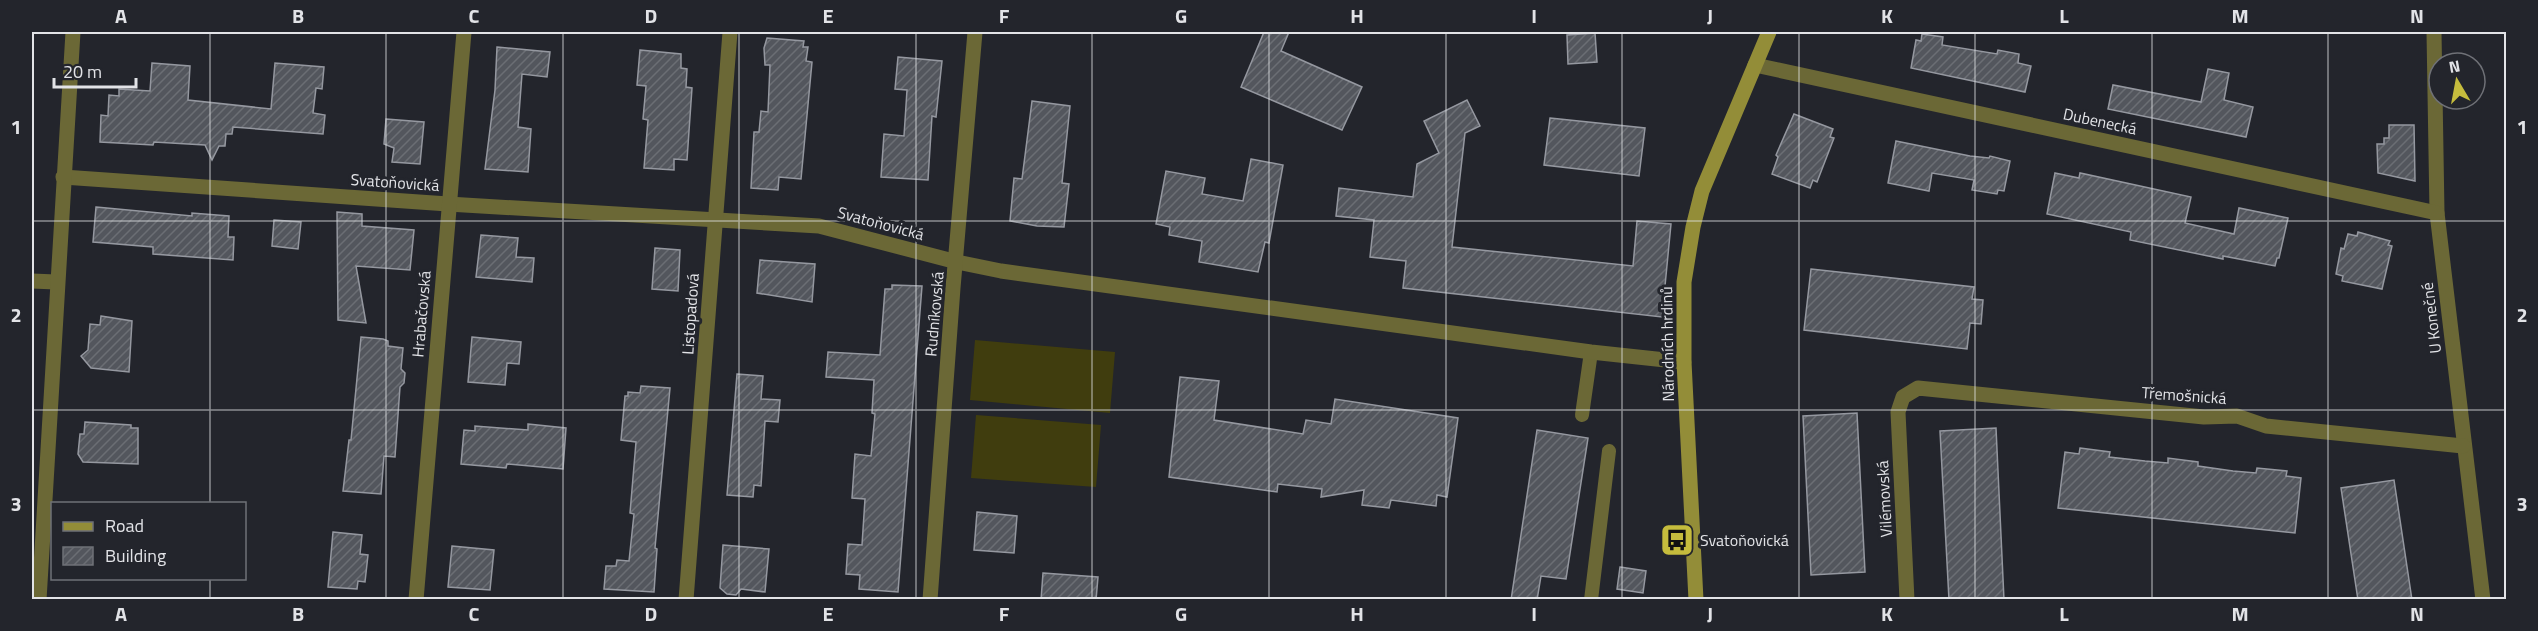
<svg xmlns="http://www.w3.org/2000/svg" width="2538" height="631" viewBox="0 0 2538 631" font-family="'Titillium Web',sans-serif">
<defs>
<pattern id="building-hatch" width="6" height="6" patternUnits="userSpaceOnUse" patternTransform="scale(1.5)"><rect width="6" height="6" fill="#53565d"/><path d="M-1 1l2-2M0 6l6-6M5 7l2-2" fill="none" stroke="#6b6e74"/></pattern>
</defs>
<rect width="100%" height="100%" fill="#23252c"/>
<!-- pitch -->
<g fill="#403d0e">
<path d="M975,340L1115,352L1110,413L970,400Z"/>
<path d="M976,415L1101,425L1096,487L971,478Z"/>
</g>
<!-- building -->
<g fill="url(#building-hatch)" stroke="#9598a0" stroke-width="1.5">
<path d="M1264,32H1289L1281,51L1362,87L1342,130L1241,87Z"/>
<path d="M1595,33L1597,62L1568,64L1567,35Z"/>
<path d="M1922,34L1943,37L1942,45L1997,54L1998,50L2019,54L2018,63L2031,66L2025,92L1911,68L1916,40L1921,41Z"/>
<path d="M767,38L804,41L803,47H808L806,61L812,62L801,179L779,177L778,190L751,188L754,132H759L761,111L768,112L770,65H765L764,48Z"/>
<path d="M497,47L550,52L547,77L522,74L518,127L531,129L528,172L485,169L495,90Z"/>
<path d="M640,50L681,54V68L687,69L686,87L692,88L687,160L674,159V170L644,168L648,120L643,119L646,86L637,85Z"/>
<path d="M898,57L942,61L936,117L932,116L928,180L881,177L884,134L904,136L907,90L895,89Z"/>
<path d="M152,63L190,66L188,100L271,109L275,63L324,67L322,89L316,88L313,113L325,115L323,134L233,127L232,134H226L225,146H219L212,160L205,145L154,142L153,145L100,142L101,115L108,116L109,95L119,96V89L150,91Z"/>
<path d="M2208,69L2229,73L2224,100L2253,107L2246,137L2108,109L2113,85L2201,102Z"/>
<path d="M1467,100L1480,126L1465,133L1452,247L1633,266L1637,221L1671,224L1662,317L1403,288L1406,261L1370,257L1374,220L1336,216L1339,188L1413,197L1417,164L1439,153L1424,121Z"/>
<path d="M1032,101L1070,106L1062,183L1069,184L1064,227L1037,226L1010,221L1014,178L1022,179Z"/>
<path d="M1794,114L1833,129L1830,137L1834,138L1817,182L1813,180L1810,188L1772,174L1778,157L1776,155Z"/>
<path d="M1550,118L1645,128L1639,176L1544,165Z"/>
<path d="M386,119L424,122L420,164L392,162L394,148L384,144Z"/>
<path d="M2389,125H2414L2415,181L2378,173L2377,144H2384V138H2389Z"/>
<path d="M1896,141L1970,156L1989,158L1990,156L2010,161L2004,191L1998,190L1997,194L1972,190L1974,180L1932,173L1929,191L1888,183Z"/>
<path d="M1251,159L1283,165L1269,243L1265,242L1258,272L1199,262L1202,241L1169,235L1170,227L1156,224L1166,171L1205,178L1202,194L1243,201Z"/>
<path d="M2055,173L2079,178L2080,173L2191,197L2185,223L2234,234L2239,208L2288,218L2279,258H2277L2275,266L2223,256V259L2130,240L2131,232L2047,214Z"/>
<path d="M96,207L192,216V213L229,216L228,237H234L233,260L153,254V247L93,242Z"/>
<path d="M337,212L362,214V226L414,230L410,270L356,266L366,323L338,320Z"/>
<path d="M274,220L301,222L298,249L272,246Z"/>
<path d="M2358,232L2390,241L2388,245L2392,246L2382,289L2342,281L2343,276L2336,274L2341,248L2344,249L2348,234L2357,236Z"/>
<path d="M481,235L518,238L516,257L534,258L532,282L476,277Z"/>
<path d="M655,248L680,250L678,291L652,289Z"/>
<path d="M760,260L815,264L812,302L757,293Z"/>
<path d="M1811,269L1974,287L1972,299L1983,300L1981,324L1970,323L1967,349L1804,330Z"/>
<path d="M892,285L922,286L898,592L859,589L860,575L846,574L848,544L862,545L865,499L852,498L855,454L871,456L875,414L872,413L874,380L826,377L828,352L880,355L885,289H892Z"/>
<path d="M101,316L132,321L129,372L91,368L81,356L88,350L90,324L100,325Z"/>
<path d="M361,337L383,339L388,341V346L403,348L401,369L405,373L404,383L400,387L395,457L384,456L381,494L343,491L349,440H351Z"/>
<path d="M472,337L521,342L519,364L507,363L505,385L468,382Z"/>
<path d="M737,374L763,376L761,399L780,400L778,422L765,421L761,486L754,485L753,497L727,495Z"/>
<path d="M1180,377L1219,381L1214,420L1303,434L1306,420L1331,424L1335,399L1458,418L1447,497L1437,495L1436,506L1391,500L1389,508L1362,505L1364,490L1321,497L1322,489L1278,484L1277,492L1169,477Z"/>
<path d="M641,386L670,388L655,548L657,549L654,592L604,589L606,566H616L617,560L629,561L634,514L630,513L636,442L621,440L625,396H628V392L640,393Z"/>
<path d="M1857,413L1865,572L1811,575L1803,416Z"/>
<path d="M85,422L131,425V428H138V464L83,462L78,454L80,434H84Z"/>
<path d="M528,424L566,428L563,469L507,464L506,468L461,464L464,430L475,431V426L528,430Z"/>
<path d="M1996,428L2004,600H1949L1940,431Z"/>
<path d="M1537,430L1588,438L1566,579L1541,576L1537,600H1511Z"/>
<path d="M2080,448L2110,452L2109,457L2145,461L2168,463V458L2198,462V466L2233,471L2256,473L2257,468L2287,471L2286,476L2301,478L2295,533L2058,508L2065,452L2079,454Z"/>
<path d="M2394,480L2412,600H2358L2341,488Z"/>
<path d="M977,512L1017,516L1014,553L974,550Z"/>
<path d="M333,532L362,535L360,554L368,555L365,582L358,581L357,589L328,587Z"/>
<path d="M723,545L769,549L765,592L741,589L736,595L727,594L720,588Z"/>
<path d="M452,546L494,550L490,590L448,587Z"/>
<path d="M1620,567L1646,571L1643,593L1617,589Z"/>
<path d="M1043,573L1098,577L1096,600H1041Z"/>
</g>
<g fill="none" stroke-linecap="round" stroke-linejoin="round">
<!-- lane -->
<g stroke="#6b6836" stroke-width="14">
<path d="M1582,415L1591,352"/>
<path d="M1591,600L1609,451"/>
</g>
<!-- street -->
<g stroke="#6b6836" stroke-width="15">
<path d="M2434,32L2437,213L2483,600"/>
<path d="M1755,65L2437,213"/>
<path d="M63,177L448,204L819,226L957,262L1001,271L1591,352L1684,362"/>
<path d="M32,281L56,282"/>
<path d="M39,600L73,32"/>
<path d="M416,600L464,32"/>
<path d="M686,600L730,32"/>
<path d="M930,600L953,288L975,32"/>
<path d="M1907,600L1898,412L1903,397L1918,388L2204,417L2237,416L2266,426L2463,446"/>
</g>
<!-- secondary -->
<path stroke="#938d38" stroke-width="15" d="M1696,600L1684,362V282L1693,227L1702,191L1769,32"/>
</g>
<!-- grid -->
<path fill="none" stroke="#e2e3e7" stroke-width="1.5" stroke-opacity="0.55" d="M210,32V504M386,32V600M563,32V600M739,32V600M916,32V600M1092,32V600M1269,32V600M1446,32V600M1622,32V600M1799,32V600M1975,32V600M2152,32V600M2328,32V600M32,221H2506M32,410H2506M210,578V600"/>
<!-- icons -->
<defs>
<symbol id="bus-square" viewBox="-11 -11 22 22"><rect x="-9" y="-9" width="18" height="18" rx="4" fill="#c5bc3d" stroke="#23252c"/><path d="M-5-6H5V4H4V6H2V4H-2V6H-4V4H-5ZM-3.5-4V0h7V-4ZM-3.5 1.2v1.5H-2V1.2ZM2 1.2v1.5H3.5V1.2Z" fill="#111"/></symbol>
</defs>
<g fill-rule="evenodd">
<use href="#bus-square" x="1658" y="521" width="38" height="38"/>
</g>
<g text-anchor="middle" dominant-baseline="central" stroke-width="6" stroke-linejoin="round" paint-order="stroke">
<!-- street labels -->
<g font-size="16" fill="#e2e3e7" stroke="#23252c">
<text transform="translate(2100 121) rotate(12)">Dubenecká</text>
<text transform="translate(395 182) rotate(4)">Svatoňovická</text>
<text transform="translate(881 223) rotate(15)">Svatoňovická</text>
<text transform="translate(421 314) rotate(-85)">Hrabačovská</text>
<text transform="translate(690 314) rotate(-86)">Listopadová</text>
<text transform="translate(934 314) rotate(-85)">Rudníkovská</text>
<text transform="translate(2431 318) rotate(-97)">U Konečné</text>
<text transform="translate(1667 344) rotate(-91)">Národních hrdinů</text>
<text transform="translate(2184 395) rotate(4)">Třemošnická</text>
<text transform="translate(1884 499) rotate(-93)">Vilémovská</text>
</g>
<!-- poi labels -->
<g font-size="16" fill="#e2e3e7" stroke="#23252c" text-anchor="start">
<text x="1700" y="540">Svatoňovická</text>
</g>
</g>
<!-- border -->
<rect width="2538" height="631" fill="none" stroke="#23252c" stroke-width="66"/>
<!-- legend -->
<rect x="51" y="502" width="195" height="78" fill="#23252c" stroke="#6f7177" stroke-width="1.5"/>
<rect x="63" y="522" width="30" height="9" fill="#938d38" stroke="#6f7177" stroke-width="1.5"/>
<text x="105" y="532" font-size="18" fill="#e2e3e7">Road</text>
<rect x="63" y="547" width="30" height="18" fill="url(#building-hatch)" stroke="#6f7177" stroke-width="1.5"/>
<text x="105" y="562" font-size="18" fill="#e2e3e7">Building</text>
<!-- north arrow -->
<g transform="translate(2457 81) rotate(350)"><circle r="28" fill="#23252c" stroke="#6f7177" stroke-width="1.5"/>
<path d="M0-4.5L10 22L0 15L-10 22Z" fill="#c5bc3d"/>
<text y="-9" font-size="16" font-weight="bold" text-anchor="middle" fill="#e2e3e7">N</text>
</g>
<!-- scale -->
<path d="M54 78v9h82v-9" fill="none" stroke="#e2e3e7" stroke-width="3"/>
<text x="63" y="78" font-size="18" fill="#e2e3e7" stroke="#23252c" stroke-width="4.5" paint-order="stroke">20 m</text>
<rect x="33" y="33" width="2472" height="565" fill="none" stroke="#e2e3e7" stroke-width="2"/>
<g font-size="20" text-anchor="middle" font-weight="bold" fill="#e2e3e7">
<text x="121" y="23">A</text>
<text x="298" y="23">B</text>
<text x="474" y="23">C</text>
<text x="651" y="23">D</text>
<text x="828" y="23">E</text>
<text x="1004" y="23">F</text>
<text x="1181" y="23">G</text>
<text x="1357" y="23">H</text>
<text x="1534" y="23">I</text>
<text x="1710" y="23">J</text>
<text x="1887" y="23">K</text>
<text x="2064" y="23">L</text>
<text x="2240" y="23">M</text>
<text x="2417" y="23">N</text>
<text x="16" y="134">1</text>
<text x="2522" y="134">1</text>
<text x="16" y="322">2</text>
<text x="2522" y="322">2</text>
<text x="16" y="511">3</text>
<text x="2522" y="511">3</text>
<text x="121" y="621">A</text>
<text x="298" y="621">B</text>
<text x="474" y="621">C</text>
<text x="651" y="621">D</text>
<text x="828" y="621">E</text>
<text x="1004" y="621">F</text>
<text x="1181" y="621">G</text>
<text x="1357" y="621">H</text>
<text x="1534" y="621">I</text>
<text x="1710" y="621">J</text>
<text x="1887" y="621">K</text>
<text x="2064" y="621">L</text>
<text x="2240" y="621">M</text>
<text x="2417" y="621">N</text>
</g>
</svg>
